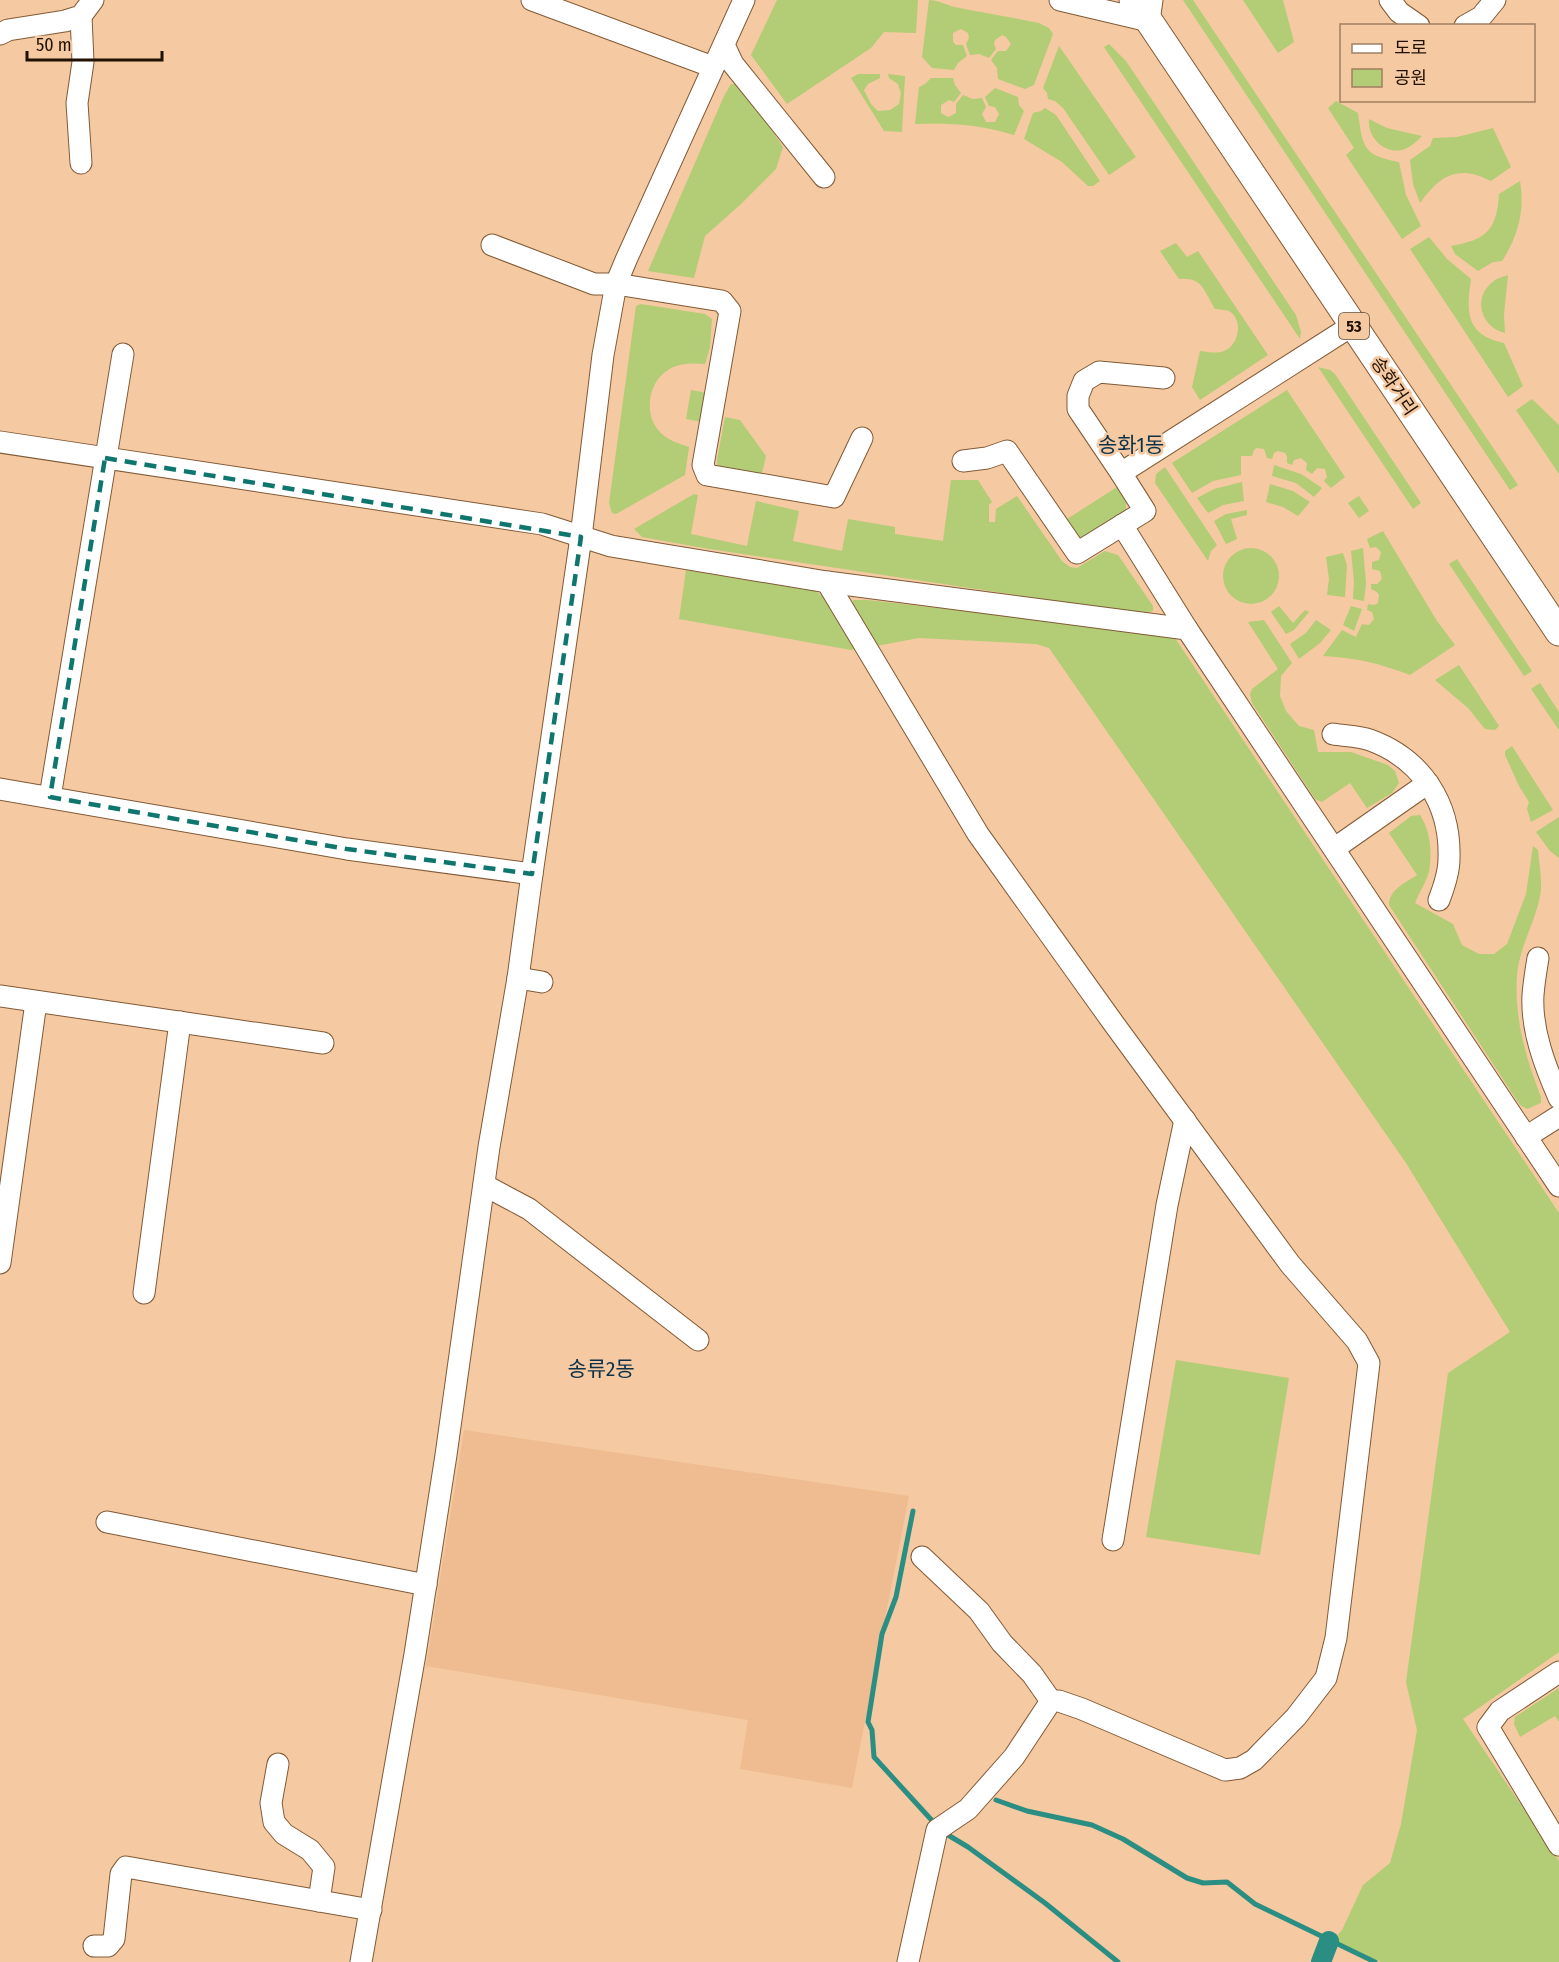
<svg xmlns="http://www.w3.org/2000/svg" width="1559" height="1962" viewBox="0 0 1559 1962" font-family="'Fira Sans Condensed','Noto Sans KR',sans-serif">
<rect width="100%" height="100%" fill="#f5c9a1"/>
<!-- built -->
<path fill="#eebc90" d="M464,1430L909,1496L852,1788L740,1769L748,1720L426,1666Z"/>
<!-- green -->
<g fill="#b2cd75">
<path d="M777,0H918L916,33L884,32L871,48L787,104L751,55Z"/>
<path d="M929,0C938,0 946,5 955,7C983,13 1011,17 1039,23L1049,28L1053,34L1034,85L1025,89L998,79L997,68L991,60L998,51H1006L1011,44L1006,37L1002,35L995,40L994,44L996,49L989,58L979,54L970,55L966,44L969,38L968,33L961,29L953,33V42L956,45H963L967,56L958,63L954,70L932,68L922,57Z"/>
<path d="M1183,0H1193L1518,485L1510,490Z"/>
<path d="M1243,0H1283L1294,42L1278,53Z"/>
<path d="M1109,44L1126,61L1296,315L1301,332L1300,339L1104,47Z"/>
<path d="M1059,46L1136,157L1109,175L1063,108L1055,101L1048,99L1047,93L1043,88Z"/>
<path d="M858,74H880V78L868,84L864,90L871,104L878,111L890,110L899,104L901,94L898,84L889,78L888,74L905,76L902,132L884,131L851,78Z"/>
<path d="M931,78H953L955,85L961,93L954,102L949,100L941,105V113L948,117L956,113V104L963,95L973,99L982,98L986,107L982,114L986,122H995L999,114L995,107L989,106L985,97L995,88L1018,97L1019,105L1024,111L1014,135C978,124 952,123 915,124L919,87L925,84Z"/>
<path d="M731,84H740L783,147L776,169L740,205L705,236L694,278L648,271L724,96Z"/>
<path d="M1336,101L1358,113C1363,147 1362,155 1399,162L1406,195L1421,226L1402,239L1346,155L1354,148L1328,108Z"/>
<path d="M1045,108L1056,115L1100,181L1093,186H1088L1062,162L1024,139L1033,113L1041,111Z"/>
<path d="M1369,119L1387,128L1422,136C1416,142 1410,148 1402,150C1383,154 1367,136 1369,119Z"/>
<path d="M1493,128L1511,167L1491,181C1458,164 1440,175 1420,203L1413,184L1410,160L1430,146L1433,138L1457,137Z"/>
<path d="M1520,181C1525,210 1518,237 1502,261L1493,262L1478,271L1455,254L1451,246C1486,240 1497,230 1499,194Z"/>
<path d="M1429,237L1447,259L1471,279C1466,313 1466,335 1504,343L1523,386L1508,397L1410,249Z"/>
<path d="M1176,243L1187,257L1198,251L1268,355L1200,400L1192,387L1200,351C1208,352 1217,354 1224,351C1239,345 1244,320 1229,311C1225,310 1219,309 1215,309C1204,291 1203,277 1179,279L1160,251Z"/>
<path d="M1508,275L1504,314L1505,333C1480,327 1472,296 1494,281C1497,278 1503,277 1508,275Z"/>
<path d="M641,304L705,314L712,319L710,347L705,364C693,363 678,363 668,370C648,382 643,415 660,432C667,440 680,444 689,447L685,475L616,514L612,513L609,503L636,306Z"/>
<path d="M1318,367L1330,370L1335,374L1421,503L1413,509Z"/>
<path d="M691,390L707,393L702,422L686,419Z"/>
<path d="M1287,390L1345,477L1331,488L1324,481L1327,477L1325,469L1317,468L1312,474L1306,470L1307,463L1301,458L1294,460L1292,465L1287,463V456L1285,453L1278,451L1274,453L1272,459L1267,458L1264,449L1257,448L1254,450L1252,456H1241V475L1213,481L1192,493L1172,463Z"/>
<path d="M1532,399L1559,425V474L1516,410Z"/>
<path d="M725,417L740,420L766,456L761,478L721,468L717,465V460Z"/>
<path d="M1274,465L1301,474L1322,488L1314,497L1296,483L1272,476Z"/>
<path d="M1165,467L1217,545L1211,551L1208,561L1155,483L1156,474Z"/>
<path d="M951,480H978L992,502L989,505V522H995L996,509L1017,496L1062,561L1070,567L1077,568L1105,551L1118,555L1153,606V611L1143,614L703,548L642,537L634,529L694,494L698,495L691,534L747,546L756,501L799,511L793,541L842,551L848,519L895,527V534L943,541Z"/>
<path d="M1242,482L1244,501L1223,505L1208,513L1197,498L1214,489Z"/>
<path d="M1270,484L1293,491L1310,502L1298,516L1283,507L1266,502Z"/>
<path d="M1117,487L1126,502V509L1122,515L1080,539L1073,535L1064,521Z"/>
<path d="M1359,496L1369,511L1359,518L1348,503Z"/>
<path d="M1247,510V515L1231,519L1237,539L1226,544L1214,521L1226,514Z"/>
<path d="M1383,531L1437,621L1455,645L1410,675C1378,663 1358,658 1323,656L1342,630L1356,637L1362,624L1369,625L1374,619L1372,612L1367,610L1368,604L1374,605L1378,603L1379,595L1377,592L1371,589V584H1377L1382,579L1380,571L1372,569V562L1379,560L1381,552L1376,547L1370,548L1367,539Z"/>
<circle cx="1251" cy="576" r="28"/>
<path d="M1363,548L1366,583L1364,601L1353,599L1354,582L1351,551Z"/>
<path d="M1343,553L1347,565L1345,597L1327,595L1329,579L1326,557Z"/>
<path d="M1457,559L1532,671L1524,676L1449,564Z"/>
<path d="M686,570L815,591L826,598L855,649L851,650L679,619Z"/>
<path d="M853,600H868L1171,635L1175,638L1559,1213V1652L1463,1719L1559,1861V1962H1381L1333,1940L1342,1930L1363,1885L1390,1863L1401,1824L1417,1730L1406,1682L1448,1373L1510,1332L1406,1163L1049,648L1036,644L919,638L876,646L852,605Z"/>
<path d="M1279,606L1293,623L1305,610L1309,612L1294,630L1286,634L1271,612Z"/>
<path d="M1351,606L1362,609L1354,631L1343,625Z"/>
<path d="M1264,620L1292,663L1281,676L1280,696L1286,711L1299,726L1314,730L1318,752H1351L1388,765L1395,771L1399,783L1392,793L1367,808L1350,783L1322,802L1315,799L1252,703L1250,694L1252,689L1278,669L1248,622Z"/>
<path d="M1316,620L1331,630L1320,643L1299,659L1290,644L1306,633Z"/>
<path d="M1459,665L1499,726L1495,730L1485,729L1468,708L1435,680Z"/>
<path d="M1540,683L1559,712V730L1531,689Z"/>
<path d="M1512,746L1553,810L1531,822L1527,809L1529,802L1519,786L1505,755V751Z"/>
<path d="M1420,815C1431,832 1432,853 1429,872C1426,882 1419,893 1415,903L1453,924L1462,945L1479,954H1494L1507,944L1526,894L1533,846L1538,850C1539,864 1543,882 1540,896C1535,923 1519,948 1517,976C1514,1018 1526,1058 1541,1097V1103L1527,1109L1520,1105L1389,905C1389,889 1406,883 1417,875L1389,833L1411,816Z"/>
<path d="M1559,817V858L1550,851L1536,832Z"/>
<path d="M1176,1360L1289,1378L1260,1555L1146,1537Z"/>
<path d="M1559,1688V1722L1555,1716L1520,1737L1514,1724L1515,1717Z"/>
</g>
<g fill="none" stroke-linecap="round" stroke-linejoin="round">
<!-- stream -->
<g stroke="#2a8e82" stroke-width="5">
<path d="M913,1511L896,1597L882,1634L868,1722L872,1730L874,1757L937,1826"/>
<path d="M996,1800L1027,1811L1092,1825L1123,1839L1187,1878L1203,1883L1227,1882L1255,1904L1375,1962"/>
<path d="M943,1832L968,1847L1045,1903L1118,1962"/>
</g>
<!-- canal -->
<path stroke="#2a8e82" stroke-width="20" d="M1321,1962L1329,1941"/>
<defs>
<g id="minor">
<path d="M532,0L713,67"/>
<path d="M1060,0L1149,21L1152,0"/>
<path d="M1390,0L1399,12L1419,26"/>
<path d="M1465,26L1481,17L1495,0"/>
<path d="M0,34L8,30L65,21L81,16L93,0"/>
<path d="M724,45L733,64L824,177"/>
<path d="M81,163L77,103L83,62L81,16"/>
<path d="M492,245L594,284H616L722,301L730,311L703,465L707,475L834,497L862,438"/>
<path d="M0,442L542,524L611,546L827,582L1187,629L1559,1186"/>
<path d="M963,461L987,458L1007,451L1077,553L1145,511L1121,473L1353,325"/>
<path d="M1121,473L1078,409V396L1084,381L1099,372L1164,378"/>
<path d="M1122,525L1187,629"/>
<path d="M827,582L978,834L1114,1024L1290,1264L1357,1341L1369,1363L1336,1638L1326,1678L1296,1717L1254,1760L1240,1768L1225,1770L1082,1709L1059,1701H1051L1014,1757L968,1809L937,1830L908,1962"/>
<path d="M1333,734C1345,736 1359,736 1370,740C1422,759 1451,804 1449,859C1449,873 1444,887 1439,900"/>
<path d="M0,789L347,849L532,874"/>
<path d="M50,797L123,354"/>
<path d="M1335,848L1428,783"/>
<path d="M1538,958C1536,970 1534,982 1533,995C1531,1030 1545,1066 1559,1098"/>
<path d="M518,978L542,982"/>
<path d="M0,996L323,1043"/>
<path d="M1526,1137L1559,1116"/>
<path d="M484,1185L529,1209L698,1340"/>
<path d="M0,1263L36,1002"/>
<path d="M144,1293L180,1022"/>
<path d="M107,1522L426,1585"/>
<path d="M1113,1540L1167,1205L1185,1120"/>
<path d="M922,1557L979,1611L1002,1643L1032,1674L1051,1701"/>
<path d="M1559,1672L1500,1711L1488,1727L1559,1845"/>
<path d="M278,1764L271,1803L274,1822L284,1834L310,1850L324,1867L319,1901"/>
<path d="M94,1946H108L114,1939L121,1874L126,1867L371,1910"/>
<path d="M361,1962L415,1654L446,1455L489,1147L518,978L532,874L581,537L603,355L616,284L626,260L744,0"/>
</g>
<path id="major" d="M1133,0L1149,21L1559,632"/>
</defs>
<!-- minor casing -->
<use href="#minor" stroke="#805a36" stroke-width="23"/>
<!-- major casing -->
<use href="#major" stroke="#805a36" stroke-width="29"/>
<!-- minor -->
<use href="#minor" stroke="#fff" stroke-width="21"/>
<!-- major -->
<use href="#major" stroke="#fff" stroke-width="27"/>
</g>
<!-- marked area -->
<path fill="none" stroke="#0f766e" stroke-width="4.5" stroke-dasharray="12 8" stroke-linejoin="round" d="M105,458L581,537L532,874L347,849L50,797Z"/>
<g text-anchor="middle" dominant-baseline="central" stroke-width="5" stroke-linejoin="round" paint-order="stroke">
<!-- shield labels -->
<rect fill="#f5c9a1" stroke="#604832" stroke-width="1.5" x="1339" y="313" width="30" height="26" rx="4.5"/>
<g font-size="16" font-weight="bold" fill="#201103">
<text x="1354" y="326">53</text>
</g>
<!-- street labels -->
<g font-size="18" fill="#201103" stroke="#f5c9a1">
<text transform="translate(1394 386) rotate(56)">송화거리</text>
</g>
<!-- quarter labels -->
<g font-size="21" fill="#0c3048" stroke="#f5c9a1">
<text x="1131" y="445">송화1동</text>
<text x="601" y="1369">송류2동</text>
</g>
</g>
<!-- legend -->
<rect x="1340" y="24" width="195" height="78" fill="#f5c9a1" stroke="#a07f62" stroke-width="1.5"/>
<rect x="1352" y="44" width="30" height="9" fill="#ffffff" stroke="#a07f62" stroke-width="1.5"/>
<text x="1394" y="54" font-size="18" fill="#201103">도로</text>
<rect x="1352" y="69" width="30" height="18" fill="#b2cd75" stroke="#a07f62" stroke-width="1.5"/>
<text x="1394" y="84" font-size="18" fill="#201103">공원</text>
<!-- scale -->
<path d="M27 51v9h135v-9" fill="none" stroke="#201103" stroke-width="3"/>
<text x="36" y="51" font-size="18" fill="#201103" stroke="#f5c9a1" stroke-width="4.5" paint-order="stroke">50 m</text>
</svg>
